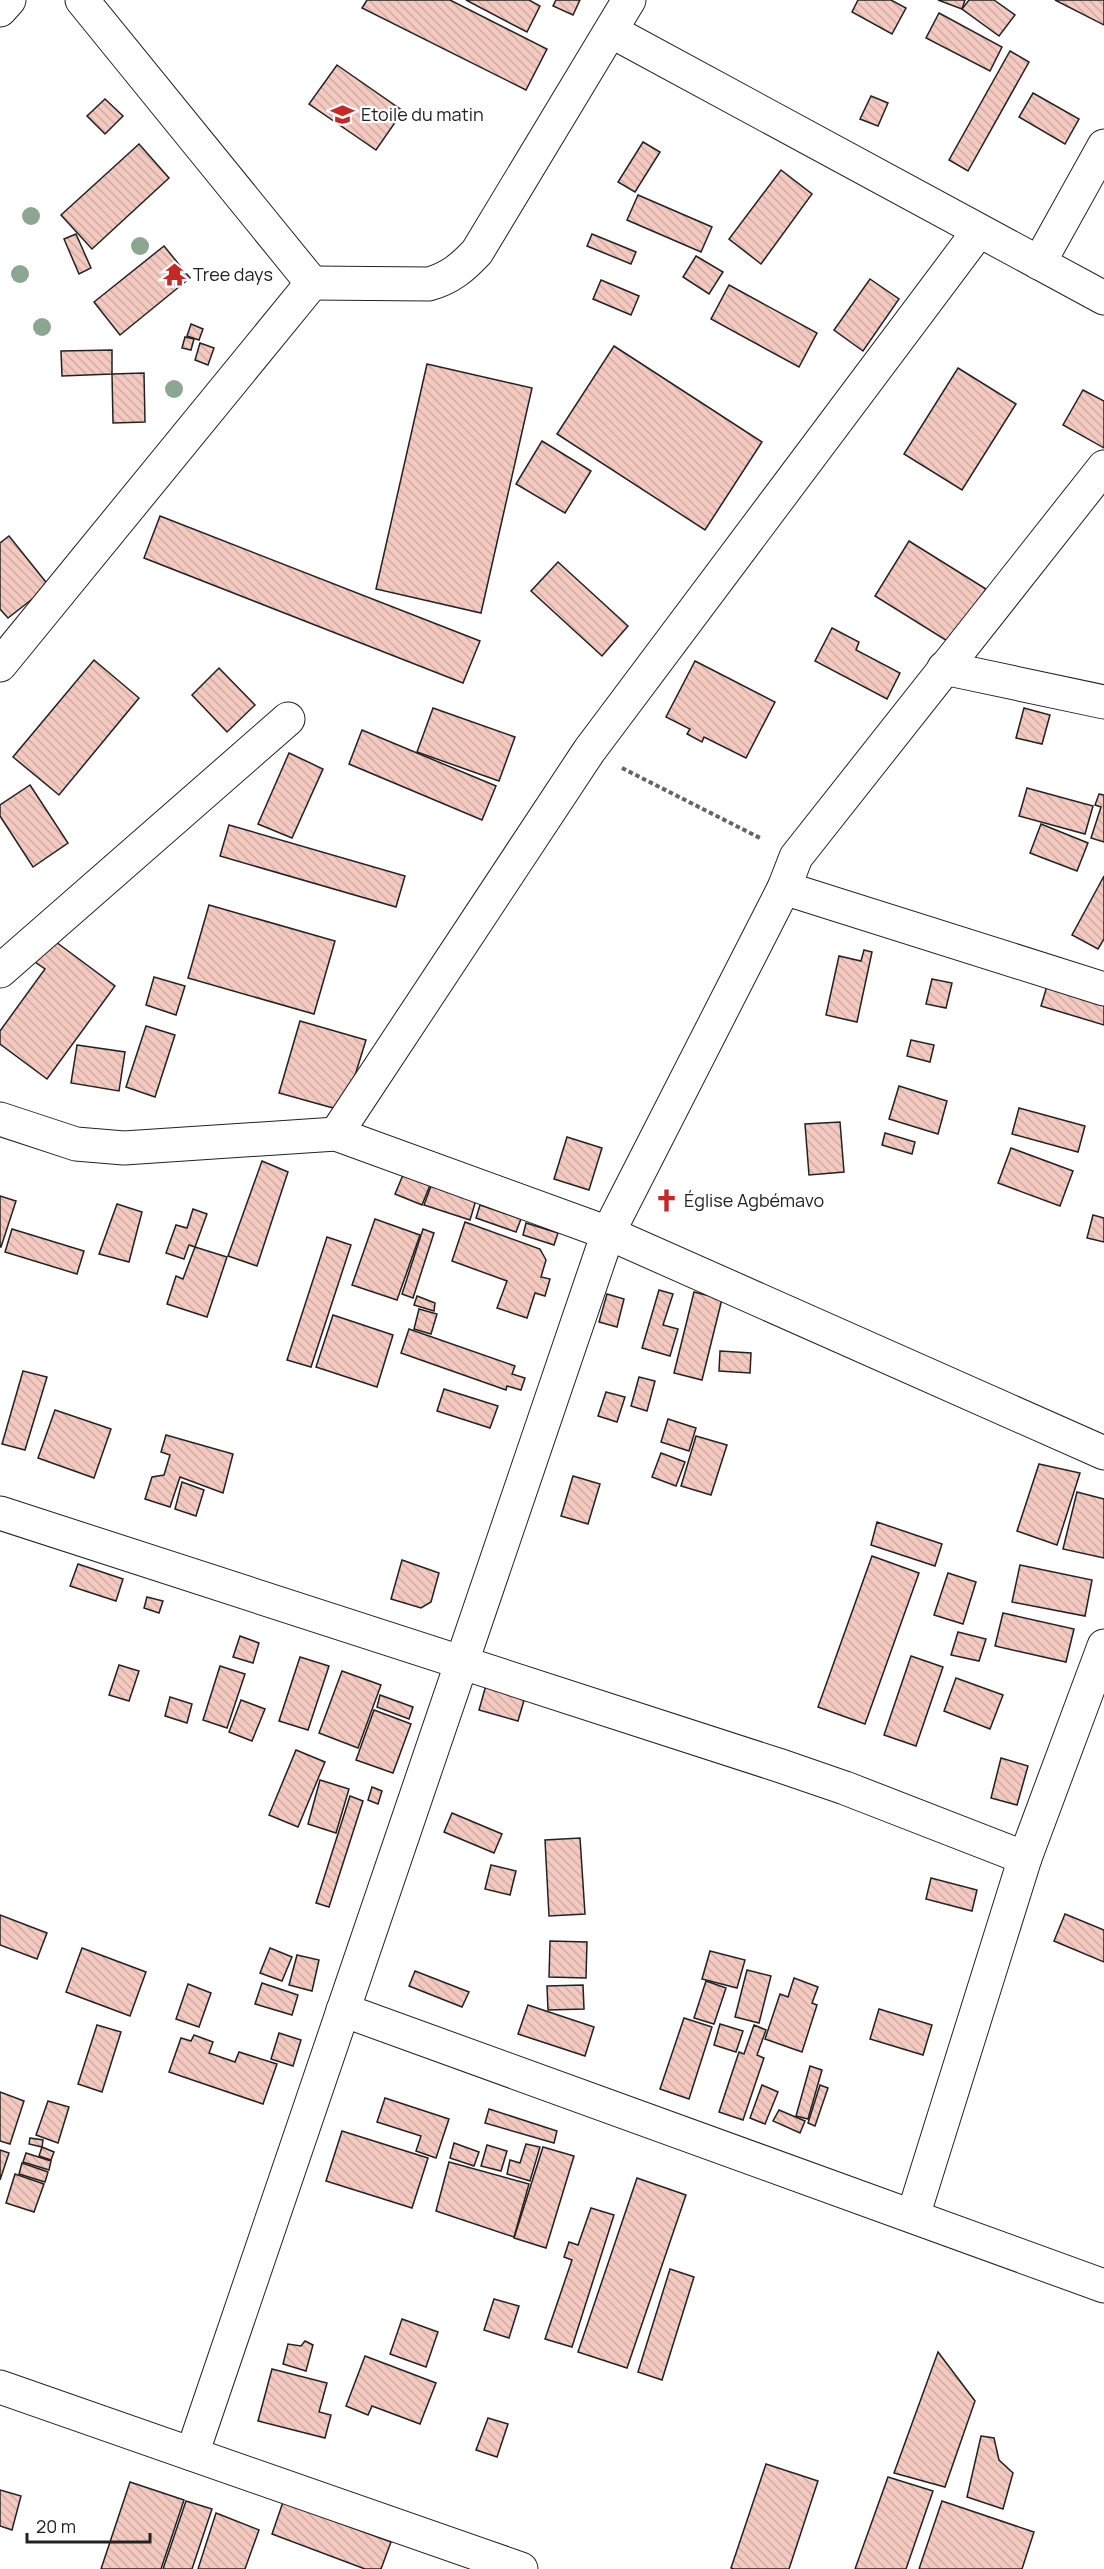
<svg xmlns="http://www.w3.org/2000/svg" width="1104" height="2569" viewBox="0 0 1104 2569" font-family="Manrope,sans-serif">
<defs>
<pattern id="building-back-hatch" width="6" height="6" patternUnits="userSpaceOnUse" patternTransform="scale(1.5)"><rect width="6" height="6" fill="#f3c9c0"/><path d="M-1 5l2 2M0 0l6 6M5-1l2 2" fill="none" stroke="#d0aca5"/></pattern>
</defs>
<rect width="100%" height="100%" fill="#fff"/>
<!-- building -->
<g fill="url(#building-back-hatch)" stroke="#222" stroke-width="1.5">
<path d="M367,0H450L547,49L526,90L362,8Z"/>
<path d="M466,0H529L540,6L527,32Z"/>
<path d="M556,0H580L573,15L553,6Z"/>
<path d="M858,0H891L906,8L892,34L852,12Z"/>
<path d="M938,0H965L962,9Z"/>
<path d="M969,0H994L1015,15L999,36L962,9Z"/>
<path d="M1055,0H1104V25Z"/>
<path d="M939,13L1002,47L990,71L926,38Z"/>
<path d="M1010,51L1029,62L968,171L949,160Z"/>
<path d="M337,65L403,111L376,150L309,104Z"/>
<path d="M1033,93L1079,119L1065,144L1019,117Z"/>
<path d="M871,96L888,103L878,126L860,119Z"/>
<path d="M105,99L123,116L105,134L87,116Z"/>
<path d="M643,142L660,152L635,192L618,182Z"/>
<path d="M139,144L169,178L92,249L61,215Z"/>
<path d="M781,170L812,194L761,264L729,239Z"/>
<path d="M638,195L712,227L701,252L627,220Z"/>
<path d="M76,234L91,268L79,274L64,239Z"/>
<path d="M592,234L636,252L631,264L587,246Z"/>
<path d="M164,246L190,278L120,335L94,302Z"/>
<path d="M696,256L723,272L709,294L683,277Z"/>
<path d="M870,279L899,299L863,351L834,330Z"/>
<path d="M601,280L639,296L631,315L593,299Z"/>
<path d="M729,285L817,333L799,367L711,319Z"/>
<path d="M191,324L203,329L199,340L187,336Z"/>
<path d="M185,337L194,339L191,350L182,348Z"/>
<path d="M200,343L214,348L208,365L195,360Z"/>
<path d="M614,346L762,442L705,530L557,434Z"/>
<path d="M112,350V374L62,376L61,351Z"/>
<path d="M427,364L532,388L481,613L376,589Z"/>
<path d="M958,368L1016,404L962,490L904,454Z"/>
<path d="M144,373L145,422L113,423L112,374Z"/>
<path d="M1083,390L1104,401V448L1063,425Z"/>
<path d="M542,441L591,471L565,513L516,484Z"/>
<path d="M160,516L480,641L463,683L144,558Z"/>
<path d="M9,536L49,586L8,618L0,609V543Z"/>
<path d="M909,541L986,589L952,644L875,596Z"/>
<path d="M558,562L628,626L602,656L531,591Z"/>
<path d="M832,628L859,642L856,650L900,673L887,699L815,661Z"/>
<path d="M94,660L139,698L59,795L13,757Z"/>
<path d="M695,661L775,702L746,758L704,737L702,742L687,734L690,729L666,717Z"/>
<path d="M219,668L255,705L227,732L192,695Z"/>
<path d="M433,708L515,737L499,781L417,752Z"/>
<path d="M1024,708L1050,715L1042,744L1016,738Z"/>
<path d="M362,730L496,786L482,820L349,764Z"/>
<path d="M289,753L323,769L292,838L258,824Z"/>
<path d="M30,785L68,843L33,867L0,816V805Z"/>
<path d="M1027,788L1093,806L1085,834L1019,816Z"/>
<path d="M1099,794L1104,795V842L1091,838L1101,807L1095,805Z"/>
<path d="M1041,824L1088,843L1077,871L1030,853Z"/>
<path d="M229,825L405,876L396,907L220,856Z"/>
<path d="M1104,876V939L1098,949L1072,935Z"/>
<path d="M209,905L335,941L314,1014L188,978Z"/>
<path d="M52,939L115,986L47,1079L0,1044V1031L45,969L35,962Z"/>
<path d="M864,950L872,952L857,1022L826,1015L839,956L861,961Z"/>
<path d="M1050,976L1104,992V1025L1041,1006Z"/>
<path d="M154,977L185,986L176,1015L146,1005Z"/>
<path d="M932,979L952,983L946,1008L926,1004Z"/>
<path d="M300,1021L366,1040L344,1111L279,1093Z"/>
<path d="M146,1026L175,1035L155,1097L126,1087Z"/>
<path d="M911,1040L934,1045L930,1062L907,1056Z"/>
<path d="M77,1045L125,1052L119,1091L71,1083Z"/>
<path d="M899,1086L947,1101L938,1134L889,1119Z"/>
<path d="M1019,1108L1085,1126L1078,1152L1012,1134Z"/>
<path d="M840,1122L844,1172L809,1175L805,1124Z"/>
<path d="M885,1133L915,1142L912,1154L882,1145Z"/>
<path d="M567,1137L602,1148L589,1190L554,1179Z"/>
<path d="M1011,1148L1073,1171L1060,1206L998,1183Z"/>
<path d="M262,1161L288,1172L257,1266L228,1256Z"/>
<path d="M403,1175L430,1185L422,1205L395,1194Z"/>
<path d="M431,1186L476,1200L470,1220L424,1205Z"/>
<path d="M0,1196L16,1201L1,1247H0Z"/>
<path d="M117,1204L142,1212L129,1262L99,1254Z"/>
<path d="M480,1205L521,1219L516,1232L476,1218Z"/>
<path d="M193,1209L207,1214L195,1247L189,1245L184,1259L166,1253L176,1225L187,1228Z"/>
<path d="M1093,1215L1104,1218V1242L1087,1238Z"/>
<path d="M375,1219L420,1235L397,1300L352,1285Z"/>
<path d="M465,1222L540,1249L546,1260L541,1277L550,1279L545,1296L535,1293L527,1318L497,1308L507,1281L452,1261Z"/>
<path d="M526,1223L558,1233L554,1245L523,1235Z"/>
<path d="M12,1229L84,1251L77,1274L5,1252Z"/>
<path d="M423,1229L434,1233L413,1298L402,1294Z"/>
<path d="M327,1237L351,1245L311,1367L287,1360Z"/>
<path d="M195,1247L227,1257L207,1317L167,1304L176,1276L183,1279Z"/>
<path d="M659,1290L673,1294L663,1325L678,1329L670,1356L642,1348Z"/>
<path d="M694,1292L722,1299L702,1380L674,1373Z"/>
<path d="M607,1294L624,1299L617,1327L599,1322Z"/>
<path d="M417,1296L435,1303L434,1311L414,1305Z"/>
<path d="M419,1309L437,1314L431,1334L414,1329Z"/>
<path d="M333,1315L393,1335L377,1387L316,1367Z"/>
<path d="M409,1329L515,1366L512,1374L525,1378L521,1390L507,1386L506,1390L401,1353Z"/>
<path d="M720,1351L751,1353L750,1373L719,1371Z"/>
<path d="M23,1371L47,1377L25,1450L2,1444Z"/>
<path d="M639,1377L655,1381L647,1411L631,1406Z"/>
<path d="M444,1389L498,1406L490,1428L437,1411Z"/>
<path d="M606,1392L625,1397L617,1422L598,1416Z"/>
<path d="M55,1410L111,1429L94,1478L38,1458Z"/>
<path d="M668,1419L696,1428L689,1451L661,1442Z"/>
<path d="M166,1435L233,1454L223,1493L180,1477L170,1507L145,1499L152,1477L164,1475L170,1455L161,1452Z"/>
<path d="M696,1436L727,1445L711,1495L681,1486Z"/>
<path d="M661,1453L685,1462L676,1486L652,1477Z"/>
<path d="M1039,1464L1080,1473L1057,1545L1017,1531Z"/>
<path d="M573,1476L600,1484L588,1524L561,1516Z"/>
<path d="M182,1482L204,1490L196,1516L175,1509Z"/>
<path d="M1077,1492L1104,1499V1558L1063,1549Z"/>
<path d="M877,1522L942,1544L935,1566L871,1545Z"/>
<path d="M872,1556L919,1573L865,1724L818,1707Z"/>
<path d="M402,1560L439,1573L431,1602L421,1608L391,1599Z"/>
<path d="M78,1564L123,1579L116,1601L70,1586Z"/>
<path d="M1020,1565L1092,1580L1085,1616L1012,1602Z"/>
<path d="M948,1573L976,1582L963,1624L934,1615Z"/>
<path d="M147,1597L163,1601L159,1613L144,1608Z"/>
<path d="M1003,1613L1074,1629L1066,1662L995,1646Z"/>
<path d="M958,1632L986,1639L979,1661L951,1655Z"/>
<path d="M240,1636L259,1643L253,1663L233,1657Z"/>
<path d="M911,1656L943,1667L916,1746L884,1735Z"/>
<path d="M300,1657L329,1666L308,1730L279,1721Z"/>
<path d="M119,1665L139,1671L129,1701L109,1695Z"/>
<path d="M220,1666L245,1674L227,1728L203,1720Z"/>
<path d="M342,1671L381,1685L358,1748L319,1733Z"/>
<path d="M956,1678L1003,1695L990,1729L944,1711Z"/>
<path d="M486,1685L525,1697L518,1721L479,1710Z"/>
<path d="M380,1695L413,1707L409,1719L377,1707Z"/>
<path d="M170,1697L192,1704L187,1723L165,1716Z"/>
<path d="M241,1700L265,1709L252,1741L229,1732Z"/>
<path d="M374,1710L411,1724L393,1773L356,1760Z"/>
<path d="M296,1750L325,1762L298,1827L269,1815Z"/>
<path d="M1001,1758L1028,1766L1017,1805L991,1798Z"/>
<path d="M320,1780L349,1789L336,1833L308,1824Z"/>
<path d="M372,1787L382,1791L378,1804L368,1800Z"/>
<path d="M350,1796L363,1801L329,1907L316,1903Z"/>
<path d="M452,1813L502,1834L494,1853L444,1832Z"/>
<path d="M580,1838L585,1914L549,1916L545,1840Z"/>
<path d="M491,1865L516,1871L510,1895L485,1889Z"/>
<path d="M931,1878L977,1890L972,1911L926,1899Z"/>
<path d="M1065,1914L1104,1930V1962L1054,1941Z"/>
<path d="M0,1915L47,1933L37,1959L0,1945Z"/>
<path d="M550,1941L587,1942L586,1978L549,1977Z"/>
<path d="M82,1948L146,1972L130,2016L66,1992Z"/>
<path d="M270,1948L292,1957L282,1981L260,1973Z"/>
<path d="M710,1951L745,1960L737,1988L702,1979Z"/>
<path d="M297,1955L319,1960L312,1991L289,1985Z"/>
<path d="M747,1970L771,1976L759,2023L735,2017Z"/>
<path d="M415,1971L469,1992L462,2007L409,1986Z"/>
<path d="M794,1978L818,1987L812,2003L817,2005L802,2052L765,2039L780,1994L788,1997Z"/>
<path d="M706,1981L726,1988L714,2024L694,2018Z"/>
<path d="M262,1983L298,1995L292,2015L255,2004Z"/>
<path d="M188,1984L211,1993L199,2027L176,2019Z"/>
<path d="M583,1985L584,2009L548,2010L547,1986Z"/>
<path d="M528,2005L594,2027L585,2056L518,2034Z"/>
<path d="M879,2009L932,2025L923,2055L870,2039Z"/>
<path d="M684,2018L712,2027L689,2099L660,2089Z"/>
<path d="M720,2024L743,2031L736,2052L714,2045Z"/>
<path d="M97,2025L121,2032L102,2092L78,2084Z"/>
<path d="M754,2025L766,2030L757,2055L764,2058L743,2120L719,2112L739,2052L744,2054Z"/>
<path d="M279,2033L301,2040L293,2066L271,2059Z"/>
<path d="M194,2035L213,2042L209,2053L235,2062L239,2052L277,2064L263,2104L169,2072L181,2038L191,2041Z"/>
<path d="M810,2066L822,2070L808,2119L796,2116Z"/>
<path d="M762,2085L778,2092L765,2124L750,2118Z"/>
<path d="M820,2085L828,2088L815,2126L808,2123Z"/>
<path d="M0,2092L24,2101L10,2144L0,2141Z"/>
<path d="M385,2098L449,2119L436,2158L416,2151L421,2136L377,2122Z"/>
<path d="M48,2101L69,2107L58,2143L36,2135Z"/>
<path d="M489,2109L557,2131L554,2143L485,2123Z"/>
<path d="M779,2110L805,2121L800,2133L773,2121Z"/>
<path d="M342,2131L428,2158L412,2208L326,2181Z"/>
<path d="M30,2138L43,2140L42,2147L29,2144Z"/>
<path d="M454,2143L479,2152L474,2166L450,2158Z"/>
<path d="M526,2144L540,2147L530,2181L507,2174L510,2160L520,2163Z"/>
<path d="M487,2145L507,2151L501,2171L481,2166Z"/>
<path d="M42,2147L54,2152L51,2160L39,2156Z"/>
<path d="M543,2147L574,2156L546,2248L514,2238Z"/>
<path d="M0,2150L9,2153L0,2180Z"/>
<path d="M26,2153L51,2161L49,2170L23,2162Z"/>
<path d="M449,2162L529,2184L514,2237L436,2211Z"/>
<path d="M22,2163L48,2172L45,2182L19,2174Z"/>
<path d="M15,2174L44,2184L34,2212L6,2203Z"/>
<path d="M637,2178L686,2195L627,2368L578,2352Z"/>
<path d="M591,2208L614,2215L572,2347L545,2339L572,2260L564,2257L569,2242L578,2245Z"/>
<path d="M670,2269L694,2277L662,2380L638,2372Z"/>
<path d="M494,2299L519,2306L509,2338L484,2330Z"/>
<path d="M402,2319L438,2332L426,2367L390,2354Z"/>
<path d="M305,2341L313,2345L306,2371L283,2364L288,2344L301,2346Z"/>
<path d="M938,2352L975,2401L945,2487L894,2473Z"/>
<path d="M365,2356L436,2383L420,2424L372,2406L368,2415L346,2406Z"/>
<path d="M272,2369L327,2383L319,2412L331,2415L325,2438L258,2421Z"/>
<path d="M488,2418L508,2424L497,2457L476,2450Z"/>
<path d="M981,2436L994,2438L999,2460L1013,2473L1003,2509L967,2497Z"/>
<path d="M766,2464L818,2481L789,2569H734L731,2568Z"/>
<path d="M888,2477L933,2491L906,2569H855Z"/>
<path d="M130,2482L184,2500L161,2569H101Z"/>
<path d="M0,2490L21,2496L12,2530L0,2526Z"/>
<path d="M186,2501L212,2509L192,2569H163Z"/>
<path d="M942,2501L1034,2532L1022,2569H919Z"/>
<path d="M283,2502L391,2542L381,2569H365L272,2534Z"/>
<path d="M216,2513L259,2530L245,2569H198Z"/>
</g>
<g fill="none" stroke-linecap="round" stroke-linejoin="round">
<defs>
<g id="minor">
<path d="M82,0L312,283"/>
<path d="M0,10L9,0"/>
<path d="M611,31L1104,298"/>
<path d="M1039,263L1104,146"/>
<path d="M312,283L429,284C450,278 462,268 477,252L629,0"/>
<path d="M0,665L312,283"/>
<path d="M944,668L1104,702"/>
<path d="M784,888L1104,989"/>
<path d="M0,971L288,719"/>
<path d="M0,1119L76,1144L124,1148L336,1134L608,1233L1104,1453"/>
<path d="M336,1134L589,751L978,232"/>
<path d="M0,1513L781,1766L845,1788L1025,1858"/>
<path d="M343,2010L1104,2286"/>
<path d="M913,2216L1025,1858L1104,1646"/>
<path d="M0,2387L521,2569"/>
<path d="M192,2454L608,1233L784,888L796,857L1104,467"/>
</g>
</defs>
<!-- minor casing -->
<use href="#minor" stroke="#222" stroke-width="35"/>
<!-- path -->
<path stroke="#646464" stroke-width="4" stroke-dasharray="4.5 3" stroke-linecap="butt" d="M622,768L762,839"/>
<!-- minor -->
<use href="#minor" stroke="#fff" stroke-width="33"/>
</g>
<!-- trees -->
<g fill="#8da692">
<circle cx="31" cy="216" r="9"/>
<circle cx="140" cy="246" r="9"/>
<circle cx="20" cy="274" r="9"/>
<circle cx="42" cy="327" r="9"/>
<circle cx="174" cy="389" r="9"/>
</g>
<!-- icons -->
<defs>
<symbol id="school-bare" viewBox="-9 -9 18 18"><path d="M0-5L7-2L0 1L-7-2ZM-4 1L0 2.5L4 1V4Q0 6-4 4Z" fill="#c62828" stroke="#fff" stroke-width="2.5" paint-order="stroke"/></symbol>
<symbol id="temple-bare" viewBox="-9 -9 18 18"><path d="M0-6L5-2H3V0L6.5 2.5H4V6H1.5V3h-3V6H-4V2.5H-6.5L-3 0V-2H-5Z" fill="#c62828" stroke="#fff" stroke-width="2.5" paint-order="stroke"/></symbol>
<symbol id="church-bare" viewBox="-9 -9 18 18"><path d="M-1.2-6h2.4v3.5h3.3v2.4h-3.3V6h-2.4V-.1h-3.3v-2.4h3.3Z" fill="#c62828" stroke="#fff" stroke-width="2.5" paint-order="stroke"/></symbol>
</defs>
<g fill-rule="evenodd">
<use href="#school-bare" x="326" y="98" width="33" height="33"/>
<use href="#temple-bare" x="158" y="258" width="33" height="33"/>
<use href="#church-bare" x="650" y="1184" width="33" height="33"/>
</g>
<g text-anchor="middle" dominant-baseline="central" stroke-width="4.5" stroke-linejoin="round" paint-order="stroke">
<!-- poi labels -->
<g font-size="18" fill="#222" stroke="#fff" text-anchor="start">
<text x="361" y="114">Etoile du matin</text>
<text x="193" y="274">Tree days</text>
<text x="684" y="1200">Église Agbémavo</text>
</g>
</g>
<!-- scale -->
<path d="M27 2533v9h123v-9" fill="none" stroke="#222222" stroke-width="3"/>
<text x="36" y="2533" font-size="18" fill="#222222" stroke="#ffffff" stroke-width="4.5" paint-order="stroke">20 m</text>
</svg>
